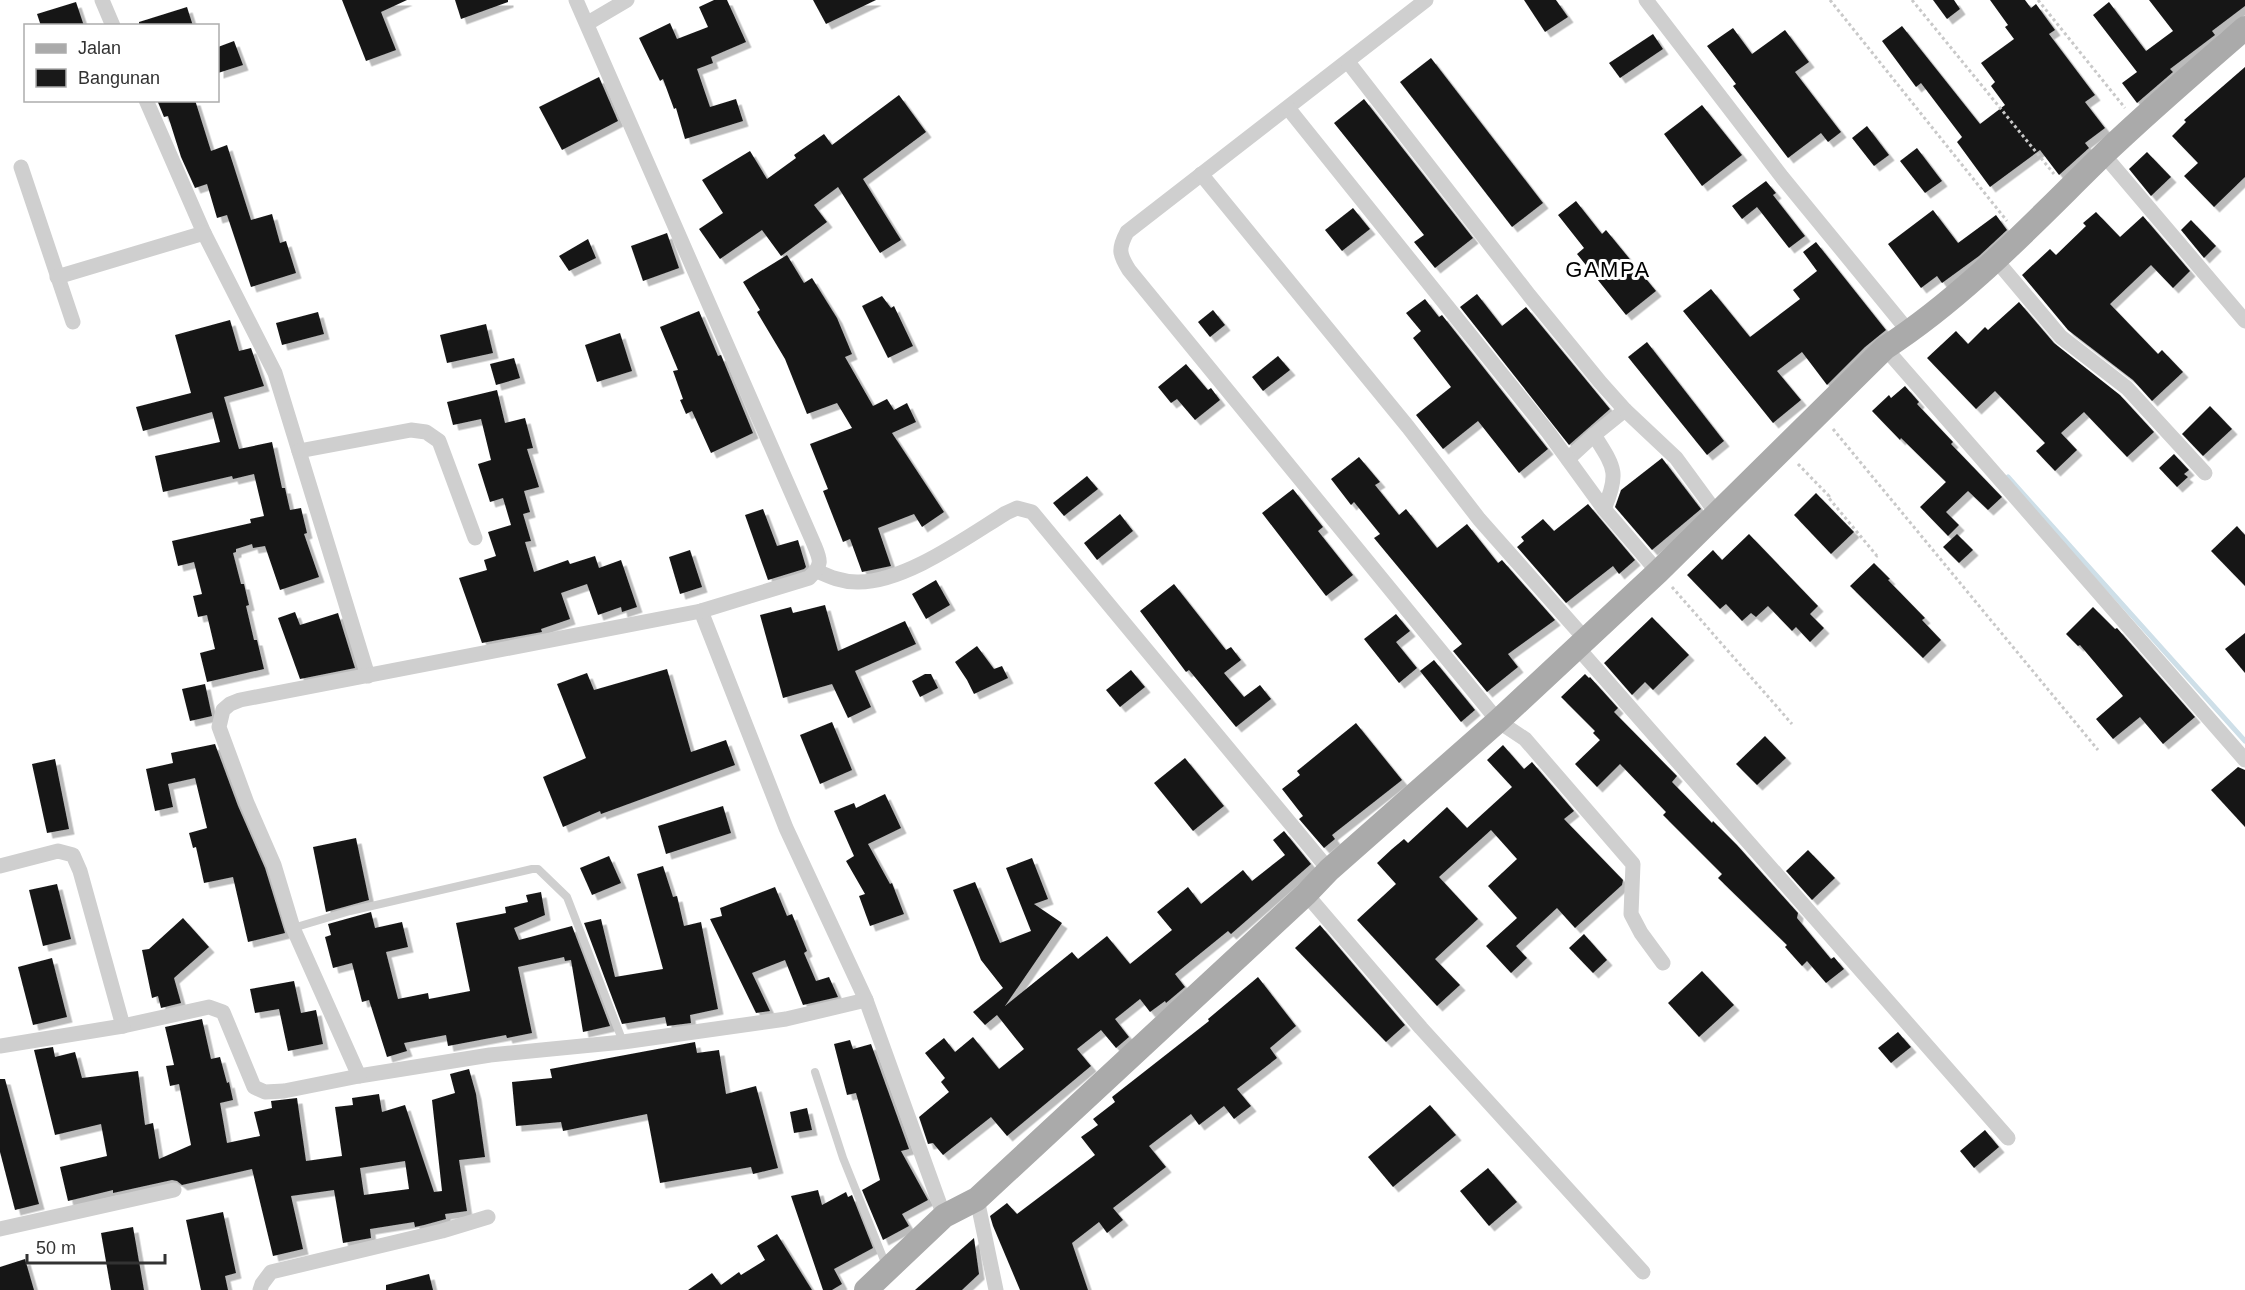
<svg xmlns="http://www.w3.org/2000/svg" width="2245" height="1290" viewBox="0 0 2245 1290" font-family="Helvetica,sans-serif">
<defs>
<filter id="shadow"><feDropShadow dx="5.5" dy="5.5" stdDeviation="0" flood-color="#0004"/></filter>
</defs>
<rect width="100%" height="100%" fill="#fff"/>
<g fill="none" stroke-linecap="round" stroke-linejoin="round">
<!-- stream -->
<path stroke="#cedfe8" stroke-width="5" d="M2008,477L2245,741"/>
</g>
<!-- building -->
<g fill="#191919" fill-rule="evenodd" filter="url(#shadow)">
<path d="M342,0H407L381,12L396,50L366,61Z"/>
<path d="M455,0H508V2L461,19Z"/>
<path d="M714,0H727L746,42L711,57L713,63L697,69L710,107L736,99L743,121L685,139L676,108L674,109L663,79L660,81L639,38L670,23L677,39L708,27L699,7Z"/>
<path d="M813,0H876L826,24Z"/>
<path d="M1524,0H1556L1568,17L1545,32Z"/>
<path d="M1933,0H1954L1960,9L1947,19Z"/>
<path d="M1990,0H2025L2031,8L2036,4L2055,30L2049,34L2095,95L2085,102L2105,128L2085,143L2089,148L2059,175L2040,150L1990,187L1957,142L1962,137L1921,83L1916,87L1882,41L1902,26L1980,124L2005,105L1991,86L1995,82L1981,63L2014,39L2005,27L2008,25Z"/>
<path d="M2149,0H2245V6L2212,31L2215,35L2170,69L2173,72L2137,103L2122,83L2137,72L2093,15L2109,2L2146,51L2173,31Z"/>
<path d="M76,2L84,26H41L37,14Z"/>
<path d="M187,7L193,26H139V22Z"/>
<path d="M1733,28L1752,54L1785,30L1809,62L1795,72L1841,132L1828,142L1821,133L1788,158L1733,86L1736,84L1707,46Z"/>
<path d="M1653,34L1663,49L1620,78L1609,63Z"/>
<path d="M234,41L243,65L218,73V47Z"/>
<path d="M1431,58L1543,203L1512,227L1400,82Z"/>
<path d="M2245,67V177L2214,207L2184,176L2198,163L2172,136L2186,122L2184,120Z"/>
<path d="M599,77L618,121L562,150L539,107Z"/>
<path d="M899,95L926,132L863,179L901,240L880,253L838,187L814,205L827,222L781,256L762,230L720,259L699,229L723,213L702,180L750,151L767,179L796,158L794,155L824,134L832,145Z"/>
<path d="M1364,99L1473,238L1435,268L1414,242L1424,235L1334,123Z"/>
<path d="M157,100H195L211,151L227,145L251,220L272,214L280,243L286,241L296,273L251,287L227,215L217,218L207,184L195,188L181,157L168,116L164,117Z"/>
<path d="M1702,105L1742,155L1702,186L1664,134Z"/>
<path d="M1867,126L1889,155L1874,166L1852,138Z"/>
<path d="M1917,148L1942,181L1925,193L1900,161Z"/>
<path d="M2147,152L2171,177L2151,196L2129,169Z"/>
<path d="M1766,181L1776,193L1773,195L1805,236L1789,248L1757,207L1742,219L1732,206Z"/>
<path d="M1576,201L1602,234L1606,230L1656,291L1626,315L1577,254L1584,248L1558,215Z"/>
<path d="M1353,208L1370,229L1342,251L1325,230Z"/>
<path d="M1933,210L1958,243L1996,215L2007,230L1979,256L1942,283L1937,276L1921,288L1888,244Z"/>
<path d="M2096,212L2120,237L2143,216L2190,271L2173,288L2151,265L2110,304L2158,354L2162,350L2183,372L2152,401L2133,380L2068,330L2022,275L2050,249L2056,255L2086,226L2083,223Z"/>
<path d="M2191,220L2216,246L2204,258L2181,230Z"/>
<path d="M667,233L679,268L643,281L631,246Z"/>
<path d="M588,239L596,258L569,271L559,256Z"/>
<path d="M1816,242L1886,330L1865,347L1827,385L1802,352L1777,371L1801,400L1773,423L1683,311L1711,289L1750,337L1800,299L1793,290L1817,271L1803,252Z"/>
<path d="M787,255L804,283L812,278L837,318L852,354L845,357L873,406L887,399L894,410L907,403L916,422L892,433L944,512L922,527L914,514L878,528L891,566L862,572L850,539L843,542L823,491L828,489L810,444L852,428L837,403L807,414L785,359L757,312L760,310L743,282Z"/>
<path d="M1477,294L1502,326L1526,307L1610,409L1569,445L1460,307Z"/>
<path d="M882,296L891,308L894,306L913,346L888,358L862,306Z"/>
<path d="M1425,299L1439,317L1442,315L1548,449L1519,473L1478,421L1443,449L1416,415L1451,387L1413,338L1421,331L1406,313Z"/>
<path d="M2019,302L2054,343L2120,395L2154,432L2127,457L2084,412L2061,433L2077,450L2055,471L2036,451L2045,443L1995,391L1976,409L1927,358L1956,331L1968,344L1985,327L1988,330Z"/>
<path d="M1213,310L1225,325L1210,337L1198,322Z"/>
<path d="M699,311L718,356L721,355L753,433L711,453L692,411L686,414L680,400L683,399L673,371L678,370L660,327Z"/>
<path d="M318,312L324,334L282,345L276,323Z"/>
<path d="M230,320L239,351L251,348L264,386L224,397L239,449L272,442L282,488H285L290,510L301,508L307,533L304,534L319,577L280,590L265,546L253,548L252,544L236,549V552L233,553L241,584H244L249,605L246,606L254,640H257L264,669L207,682L200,653L215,649L207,615L198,617L193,596L202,594L194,562L178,566L172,541L251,523L250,519L264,516L254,474L233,479L232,476L163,492L155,456L220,442L212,412L143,431L136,407L191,393L175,335Z"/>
<path d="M486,324L493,353L447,363L440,335Z"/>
<path d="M620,333L632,371L597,382L585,345Z"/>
<path d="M1647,342L1724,441L1707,455L1628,357Z"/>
<path d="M1278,356L1290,370L1263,391L1252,377Z"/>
<path d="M514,358L520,378L496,385L490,364Z"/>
<path d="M1186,364L1208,390L1211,388L1220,400L1195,420L1177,399L1171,403L1158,387Z"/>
<path d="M1905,386L1919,402L1917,404L1953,442L1951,444L2002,497L1988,510L1968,491L1946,512L1959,525L1948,536L1920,507L1946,482L1901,438L1900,440L1872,411L1889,395L1891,398Z"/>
<path d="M497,390L505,423L525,418L533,448L527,449L539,487L524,491L530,512L523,514L531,541L525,542L534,572L568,560L570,564L595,556L599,568L621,560L637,607L622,612L621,607L598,615L587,584L561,593L570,619L541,629L542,632L482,643L459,578L487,570L484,560L496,556L488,532L511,525L503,498L490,502L478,464L491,460L481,419L453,425L447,402Z"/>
<path d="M2210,406L2232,429L2203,456L2182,434Z"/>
<path d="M2174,454L2189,470L2184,474L2188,477L2177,487L2159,468Z"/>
<path d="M1359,457L1380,482L1375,485L1399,515L1406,509L1437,548L1467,524L1498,563L1502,560L1555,620L1508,654L1518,667L1487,692L1453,651L1462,644L1374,538L1380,534L1354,502L1351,505L1331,479Z"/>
<path d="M1662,458L1701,509L1652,550L1615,507L1621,490Z"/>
<path d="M1087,476L1098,489L1064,516L1053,503Z"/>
<path d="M1293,489L1323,527L1318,531L1353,575L1326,596L1262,513Z"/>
<path d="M1816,493L1854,532L1831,554L1794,515Z"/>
<path d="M1588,504L1635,560L1619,574L1613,566L1566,603L1517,547L1524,541L1521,537L1543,519L1554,531Z"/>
<path d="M763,509L777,546L798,540L806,567L804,569L768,580L745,515Z"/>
<path d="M1120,514L1133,531L1097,560L1084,543Z"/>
<path d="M2237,526L2245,535V586L2211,551Z"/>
<path d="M1749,534L1818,606L1810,614L1824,628L1810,642L1796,627L1792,631L1768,606L1756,617L1751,613L1742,621L1726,604L1720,609L1687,575L1713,550L1722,560Z"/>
<path d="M1957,534L1973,550L1959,563L1943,547Z"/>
<path d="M690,550L702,587L680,594L669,557Z"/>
<path d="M1874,563L1890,579L1888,580L1925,618L1922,620L1941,640L1923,658L1850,586Z"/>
<path d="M936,580L950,605L926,619L912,594Z"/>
<path d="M1174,584L1226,650L1231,647L1241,660L1224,673L1244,697L1260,685L1271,699L1236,727L1189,670L1186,672L1140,611Z"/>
<path d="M825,605L838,651L905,621L916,644L855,671L871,707L848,718L832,684L783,698L760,615L791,607L793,613Z"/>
<path d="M2093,607L2115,629L2117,628L2195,717L2163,744L2140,717L2113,739L2096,719L2123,696L2080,645L2078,646L2066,634Z"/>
<path d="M295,612L300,625L338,613L355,668L300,679L278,618Z"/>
<path d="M1396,614L1410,631L1396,642L1417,668L1399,683L1364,639Z"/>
<path d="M1652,617L1689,655L1653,690L1645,682L1632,695L1604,663Z"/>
<path d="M2245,633V673L2225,649Z"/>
<path d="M977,646L994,669L1002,666L1008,678L974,694L967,680L955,662Z"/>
<path d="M1434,660L1475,710L1461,722L1420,671Z"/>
<path d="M667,669L691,752L726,740L735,765L601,814L600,811L563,827L543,777L586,758L557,684L587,673L594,690Z"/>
<path d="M1131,670L1145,687L1120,707L1106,690Z"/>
<path d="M925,674H931L938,688L920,697L912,681Z"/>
<path d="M1585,674L1589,678L1590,677L1618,708L1614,712L1677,776L1672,782L1712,823L1713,821L1737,845L1798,913L1797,918L1831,959L1834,957L1844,969L1826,983L1807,961L1802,966L1785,947L1787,945L1718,878L1722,874L1663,815L1666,812L1620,764L1597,787L1575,764L1600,740L1593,733L1595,731L1561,697Z"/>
<path d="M205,684L212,716L190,721L182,689Z"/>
<path d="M832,722L852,770L820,784L800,735Z"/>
<path d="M1356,723L1402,780L1332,835L1335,839L1324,848L1299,819L1303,816L1282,789L1300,775L1297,771Z"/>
<path d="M1765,736L1786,758L1757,785L1736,764Z"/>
<path d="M215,744L238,806L265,868L285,933L248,942L233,877L204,883L196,847L193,848L189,833L207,828L195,778L168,784L173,807L155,811L146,769L173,763L171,753Z"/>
<path d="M1503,745L1524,769L1532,762L1574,811L1564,819L1623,880L1622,885L1575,928L1557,908L1516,946L1527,958L1511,973L1486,946L1517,918L1488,886L1517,859L1491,830L1439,877L1478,919L1435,959L1460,985L1437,1006L1357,920L1396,884L1377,863L1392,849L1404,839L1408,843L1447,807L1467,828L1512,787L1487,760Z"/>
<path d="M1185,758L1224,806L1193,831L1154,783Z"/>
<path d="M55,759L69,829L47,833L32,764Z"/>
<path d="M2238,767L2245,770V827L2211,790Z"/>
<path d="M885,794L901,828L868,844L890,884L892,883L904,914L870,926L859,896L865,894L846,861L854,856L834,811L854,803L856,808Z"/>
<path d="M723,806L731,833L666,854L658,826Z"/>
<path d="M1284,831L1311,864L1231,934L1228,931L1175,974L1185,987L1166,1003L1165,1001L1150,1012L1140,999L1115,1019L1129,1037L1116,1048L1101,1030L1077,1049L1091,1066L1007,1136L991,1117L943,1155L933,1143L928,1144L919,1117L949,1092L941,1082L945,1078L925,1053L944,1038L955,1052L973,1037L999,1069L1024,1049L997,1015L985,1025L973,1012L1003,988L981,960L953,890L975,882L1000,943L1031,931L1006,868L1032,858L1048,899L1034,904L1062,923L1005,1006L1072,952L1078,959L1107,936L1130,964L1172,930L1157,912L1188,887L1201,904L1243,870L1252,881L1285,855L1273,840Z"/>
<path d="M356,838L369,900L326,912L313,847Z"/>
<path d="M1808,850L1835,878L1812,900L1786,871Z"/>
<path d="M609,856L621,883L592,895L580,868Z"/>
<path d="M663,866L673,897L677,896L684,926L701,922L718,1009L690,1015L691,1023L667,1026L665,1017L622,1024L584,923L601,919L615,977L663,969L637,874Z"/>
<path d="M57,884L71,939L43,946L29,890Z"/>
<path d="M775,887L787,916L792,914L807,951L804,953L816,981L829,977L838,997L803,1005L785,960L752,973L770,1011L756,1013L710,919L722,916L720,908Z"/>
<path d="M541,892L545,915L514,928L519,940L572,926L610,1026L583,1032L571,960L565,961L564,957L518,967L532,1033L507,1038L506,1035L448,1046L446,1035L404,1043L407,1051L387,1057L369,1000L362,1002L352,963L333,968L325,937L331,935L328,924L371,912L375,928L402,922L408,947L386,952L398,999L428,993L429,999L470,991L456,923L506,913L505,907L528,902L526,895Z"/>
<path d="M183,918L209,947L174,978L181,1003L161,1008L158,996L152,998L142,950L149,949Z"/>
<path d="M1320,925L1405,1025L1386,1042L1295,948Z"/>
<path d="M1584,934L1607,960L1593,973L1569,948Z"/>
<path d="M52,958L67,1017L33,1025L18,967Z"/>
<path d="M1702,971L1734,1005L1699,1037L1668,1003Z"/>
<path d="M1258,977L1296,1026L1270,1048L1277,1058L1237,1089L1251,1106L1234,1119L1224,1106L1199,1125L1191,1114L1149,1146L1166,1167L1113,1208L1123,1220L1107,1233L1099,1222L1072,1243L1088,1290H1020L993,1226L990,1216L1007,1203L1017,1214L1095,1155L1081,1137L1098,1125L1093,1119L1115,1102L1112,1097L1209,1021L1208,1019Z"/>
<path d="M294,981L301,1013L316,1010L323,1044L288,1051L279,1009L255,1013L250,989Z"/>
<path d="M202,1019L211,1059L220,1057L227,1083L229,1082L233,1100L220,1103L227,1143L260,1136L254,1112L272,1108L271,1101L297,1098L306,1161L342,1156L335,1107L353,1105L352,1098L379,1094L382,1112L405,1105L434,1192L442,1191L432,1100L455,1093L450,1074L469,1069L476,1094L485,1157L459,1160L467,1211L445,1214L446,1219L424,1225L415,1227L414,1222L370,1229L371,1238L343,1243L334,1190L291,1196L303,1249L273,1256L252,1169L182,1185L177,1181L172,1180L113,1193V1190L68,1201L60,1167L107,1156L101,1124L55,1135L34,1050L53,1047L55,1057L75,1052L82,1078L138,1071L145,1125L153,1123L159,1159L191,1145L179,1084L170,1086L166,1066L174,1065L165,1027ZM405,1161L409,1189L364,1195L360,1168Z"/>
<path d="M1898,1032L1911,1047L1891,1063L1878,1048Z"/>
<path d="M850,1040L853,1049L871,1044L909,1149L901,1151L928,1200L902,1214L909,1226L883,1240L862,1190L880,1180L856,1093L847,1095L834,1044Z"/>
<path d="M695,1042L697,1053L719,1050L726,1094L756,1086L778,1168L753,1174L751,1167L660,1183L647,1114L563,1131L561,1122L516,1126L512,1082L552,1078L550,1069Z"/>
<path d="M0,1079H5L39,1204L15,1210L0,1152Z"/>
<path d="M1430,1105L1456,1135L1393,1187L1368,1157Z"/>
<path d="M807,1108L812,1130L794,1133L790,1112Z"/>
<path d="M1985,1130L1999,1147L1974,1168L1960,1151Z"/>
<path d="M1488,1168L1517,1202L1489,1226L1460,1191Z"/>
<path d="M818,1190L822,1205L846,1192L848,1197L852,1195L873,1248L834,1269L842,1284L832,1290H823L791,1196Z"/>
<path d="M223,1212L236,1273L225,1276L228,1290H201L186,1220Z"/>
<path d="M133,1227L144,1290H111L101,1233Z"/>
<path d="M777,1234L812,1290H688L712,1273L721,1285L739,1272L741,1275L765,1260L757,1246Z"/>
<path d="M974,1238L979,1274L962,1290H915Z"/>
<path d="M25,1259L34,1290H0V1267Z"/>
<path d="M429,1274L433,1290H386V1285Z"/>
</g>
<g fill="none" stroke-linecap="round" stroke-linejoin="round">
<!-- path -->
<g stroke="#c9c9c9" stroke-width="3" stroke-dasharray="3 3" stroke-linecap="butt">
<path d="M1830,0L2007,221"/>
<path d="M1912,0L2054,174"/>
<path d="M2038,0L2125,108"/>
<path d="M1833,429L2098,750"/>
<path d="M1798,464L1829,496L1828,497L1877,556L1878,555"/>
<path d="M1672,587L1792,724"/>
</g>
<!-- lane -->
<g stroke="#cfcfcf" stroke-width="8">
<path d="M293,928L350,911L532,869H538L567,897L623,1042"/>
<path d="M815,1072L843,1158L886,1265"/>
</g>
<!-- street -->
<g stroke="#cfcfcf" stroke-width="15">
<path d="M102,0L113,26"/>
<path d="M1426,0L1127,232C1118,249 1119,254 1129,270L1498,721L1525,739L1633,864L1631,914L1641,933L1663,963"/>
<path d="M1646,0L1782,177L1909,332"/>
<path d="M588,23L627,0"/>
<path d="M1348,62L1529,295L1600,382L1625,410L1594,435L1568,459"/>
<path d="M146,100L204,233L275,373L368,676"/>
<path d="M1288,108L1548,432L1604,509L1658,572"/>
<path d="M2104,155L2245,321"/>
<path d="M21,167L73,322"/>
<path d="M1201,174L1408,427L1479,519L1586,640"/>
<path d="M1996,260L2061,337L2127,388L2205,473"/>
<path d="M57,277L204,233"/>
<path d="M1885,348L2245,760"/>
<path d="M1625,410L1676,458L1717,514"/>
<path d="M1594,435C1614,467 1620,472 1604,509"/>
<path d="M299,451L411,430L426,432L439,441L475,538"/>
<path d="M817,571C830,577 842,582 857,582C904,583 967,537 1006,513L1017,508L1032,512L1329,870"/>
<path d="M701,611L786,828L866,1000L944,1216"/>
<path d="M1577,647L2008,1138"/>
<path d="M0,866L58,851L73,855L80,871L123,1026L209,1007L223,1012L254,1087L265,1092L284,1091L359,1076L490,1055L623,1042L786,1019L866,1000"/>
<path d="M1306,894L1421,1028L1643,1272"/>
<path d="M0,1046L123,1026"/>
<path d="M359,1076L293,928L274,865L247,803L219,727L223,710L230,704L240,700L701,611L809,578C824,564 820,559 813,542L576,0"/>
<path d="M977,1199L996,1290"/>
<path d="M0,1229L174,1190"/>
<path d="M260,1290L262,1284L271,1272L442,1231L488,1217"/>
</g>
<!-- primary -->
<path stroke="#aaa" stroke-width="24" d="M866,1290L944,1216L977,1199L1306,894L1329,870L1498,721L1658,572L1885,348C1968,294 2036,220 2106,152C2151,109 2198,69 2245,28"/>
</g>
<g text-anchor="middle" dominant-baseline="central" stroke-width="6" stroke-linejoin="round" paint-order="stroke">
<!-- quarter labels -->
<g font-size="22" letter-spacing="1.5" fill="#000" stroke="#fff">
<text x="1608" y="269">GAMPA</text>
</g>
</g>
<!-- legend -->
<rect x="24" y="24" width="195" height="78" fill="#ffffff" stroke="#adadad" stroke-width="1.5"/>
<rect x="36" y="44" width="30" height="9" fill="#aaaaaa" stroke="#adadad" stroke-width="1.5"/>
<text x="78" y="54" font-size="18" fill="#323232">Jalan</text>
<rect x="36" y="69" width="30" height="18" fill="#191919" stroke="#adadad" stroke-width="1.5"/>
<text x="78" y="84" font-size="18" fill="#323232">Bangunan</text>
<!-- scale -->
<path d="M27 1254v9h138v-9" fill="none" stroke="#323232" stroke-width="3"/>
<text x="36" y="1254" font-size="18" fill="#323232" stroke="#ffffff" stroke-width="4.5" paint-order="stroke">50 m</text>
</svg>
